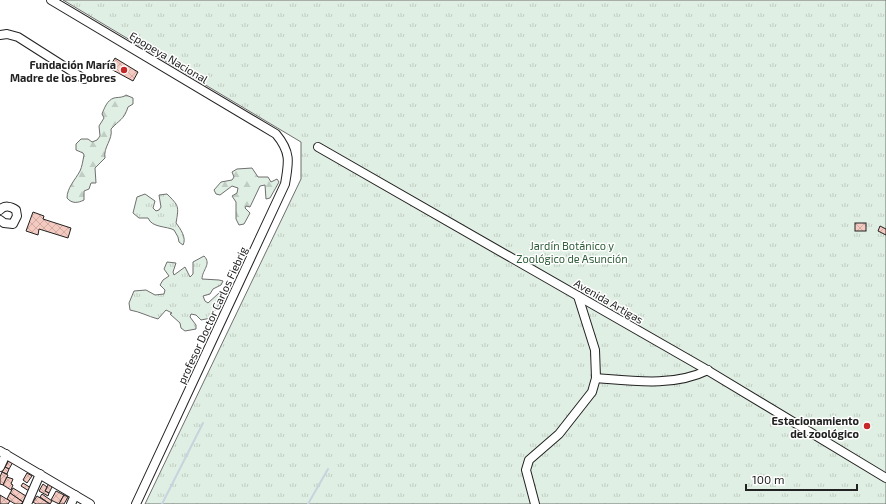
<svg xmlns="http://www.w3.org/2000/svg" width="886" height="504" viewBox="0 0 886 504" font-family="'Exo 2',sans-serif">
<defs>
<pattern id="forest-firs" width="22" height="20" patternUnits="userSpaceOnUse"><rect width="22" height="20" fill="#e0efe3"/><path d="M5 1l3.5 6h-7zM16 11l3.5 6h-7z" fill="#c0cdc2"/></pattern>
<pattern id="park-tufts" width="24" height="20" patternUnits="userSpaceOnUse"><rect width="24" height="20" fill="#e0efe3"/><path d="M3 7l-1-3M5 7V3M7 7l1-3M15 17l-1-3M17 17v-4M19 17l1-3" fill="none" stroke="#c0cdc2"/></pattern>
<pattern id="building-cross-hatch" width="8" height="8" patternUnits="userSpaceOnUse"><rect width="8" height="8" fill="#f3c9c0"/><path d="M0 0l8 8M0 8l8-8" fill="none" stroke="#d0aca5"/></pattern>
</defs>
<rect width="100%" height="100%" fill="#fff"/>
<!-- forest -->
<g fill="url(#forest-firs)" stroke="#6f6f6f">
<path d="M126,95L133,98V104L128,107C124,120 119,120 111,129C113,140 103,147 105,158L95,168L96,183H91L89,189L84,191V200C78,203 72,204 67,198C67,188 75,180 80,171C82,167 83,160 84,155L83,153L76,150V144L81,139H88L92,142L97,140L100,136L99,126L104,118L102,114C104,109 107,100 114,98C118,97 122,98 126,95Z"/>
<path d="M252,168L258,177H268L271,182L277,179L279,182L270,198L266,199L265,185L260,186L250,207L246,206L245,208L250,213L244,224L239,225L236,219V202L232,196L237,193L238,188L232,186L220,195L216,194L214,190L221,182L232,180L234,177L232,172L237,169Z"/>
</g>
<!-- park -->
<g fill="url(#park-tufts)" stroke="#6f6f6f">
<path d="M63,0H886V504H145L301,179V142Z"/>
<path d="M145,194L155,201L153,208L156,211L159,210L161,207L159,195L167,194C179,206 179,206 176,223C180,228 187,238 183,245L179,242L178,237L174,230C167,226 152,228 148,218H139L133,213L137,197Z"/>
<path d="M204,256C212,264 202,270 202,279L219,280L223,281L221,285L213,289L210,294L203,296L205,301L208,303L219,293L222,295L217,309L211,313V318L201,320L196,315L191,314L190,317L196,325V329L185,331L181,328L180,323L170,314L172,313L166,310L158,319C147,316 141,312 130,310L129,303L134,291L146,290L155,295L164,294L165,290L160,285L163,280L169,276L164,269L167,262L176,263L173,272L174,275L185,267L190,277L193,274V262Z"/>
</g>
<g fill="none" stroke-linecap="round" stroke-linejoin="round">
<!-- stream -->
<g stroke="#c7d3dd" stroke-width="2">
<path d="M162,504L203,423"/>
<path d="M308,504L328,469"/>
</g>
</g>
<!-- building -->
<g fill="url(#building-cross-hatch)" stroke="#222">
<path d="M115,58L138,72L133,81L109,68Z"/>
<path d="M33,212L44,216L43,219L71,228L68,238L39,229L38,235L26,231Z"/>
<rect x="855" y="223" width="11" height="8"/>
<path d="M880,226L886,229V235L878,231Z"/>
<path d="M9,460L13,462L9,469L5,467Z"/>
<path d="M5,467L9,469L7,474L2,472Z"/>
<path d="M2,472L8,475L3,485L0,484V477Z"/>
<path d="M27,473L32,476L27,483L23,480Z"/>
<path d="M7,477L13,479L11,484L13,485L11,490L3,485Z"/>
<path d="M23,483L31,488L29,491L21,486Z"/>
<path d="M49,483L53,485L49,493L45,491Z"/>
<path d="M43,484L47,487L45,491L49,493L48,496L39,491Z"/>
<path d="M13,488L26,496L23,502L10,493Z"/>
<path d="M56,491L64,495L59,504L51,500Z"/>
<path d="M10,493L23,502L21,504H15L7,499Z"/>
<path d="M42,494L52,501L50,504L40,497Z"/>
<path d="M0,495L10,501L8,504H0Z"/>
<path d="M64,495L68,497L64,504H59Z"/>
<path d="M37,496L50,504H36L33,502Z"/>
</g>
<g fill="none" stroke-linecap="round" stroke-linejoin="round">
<defs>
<g id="minor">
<path d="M51,0L276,134C291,152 289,162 285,184L136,504"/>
<path d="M0,35L7,34L18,37L84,79"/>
<path d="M318,147L702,367L886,478"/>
<path d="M0,210C4,205 11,206 16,210L17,216L13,224L4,223L0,220"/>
<path d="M596,378C633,381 674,387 708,370"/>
<path d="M0,451L90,504"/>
<path d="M0,467L6,454"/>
<path d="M27,504L40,474"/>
<path d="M71,504L75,495"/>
<path d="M535,504L526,470L529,460L559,434L592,392L596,378L595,350L578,296"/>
</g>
</defs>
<!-- minor casing -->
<use href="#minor" stroke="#222" stroke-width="10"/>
<!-- minor -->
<use href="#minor" stroke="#fff" stroke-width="8"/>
</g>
<!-- markers -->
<g fill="#c62828" stroke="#fff" stroke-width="1.5">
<circle cx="124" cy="70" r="4"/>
<circle cx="867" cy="426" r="4"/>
</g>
<g text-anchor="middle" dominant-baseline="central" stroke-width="3" stroke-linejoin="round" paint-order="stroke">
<!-- street labels -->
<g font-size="11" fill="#222" stroke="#fff">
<text transform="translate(169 57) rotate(31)">Epopeya Nacional</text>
<text transform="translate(609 301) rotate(30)">Avenida Artigas</text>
<text transform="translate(212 315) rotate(-65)">profesor Doctor Carlos Fiebrig</text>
</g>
<!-- poi labels -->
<g font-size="11" font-weight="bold" fill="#222" stroke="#fff" text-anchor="end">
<text x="116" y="64">Fundación María<tspan x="116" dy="13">Madre de los Pobres</tspan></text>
<text x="859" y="420">Estacionamiento<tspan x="859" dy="13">del zoológico</tspan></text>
</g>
<!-- park labels -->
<g font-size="11" fill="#2f5e38" stroke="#fff">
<text x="572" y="245">Jardín Botánico y<tspan x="572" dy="13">Zoológico de Asunción</tspan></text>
</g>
</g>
<!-- scale -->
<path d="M746 484v6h111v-6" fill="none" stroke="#222222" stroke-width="2"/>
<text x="752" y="484" font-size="12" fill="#222222" stroke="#ffffff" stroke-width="3" paint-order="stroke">100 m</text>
</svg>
